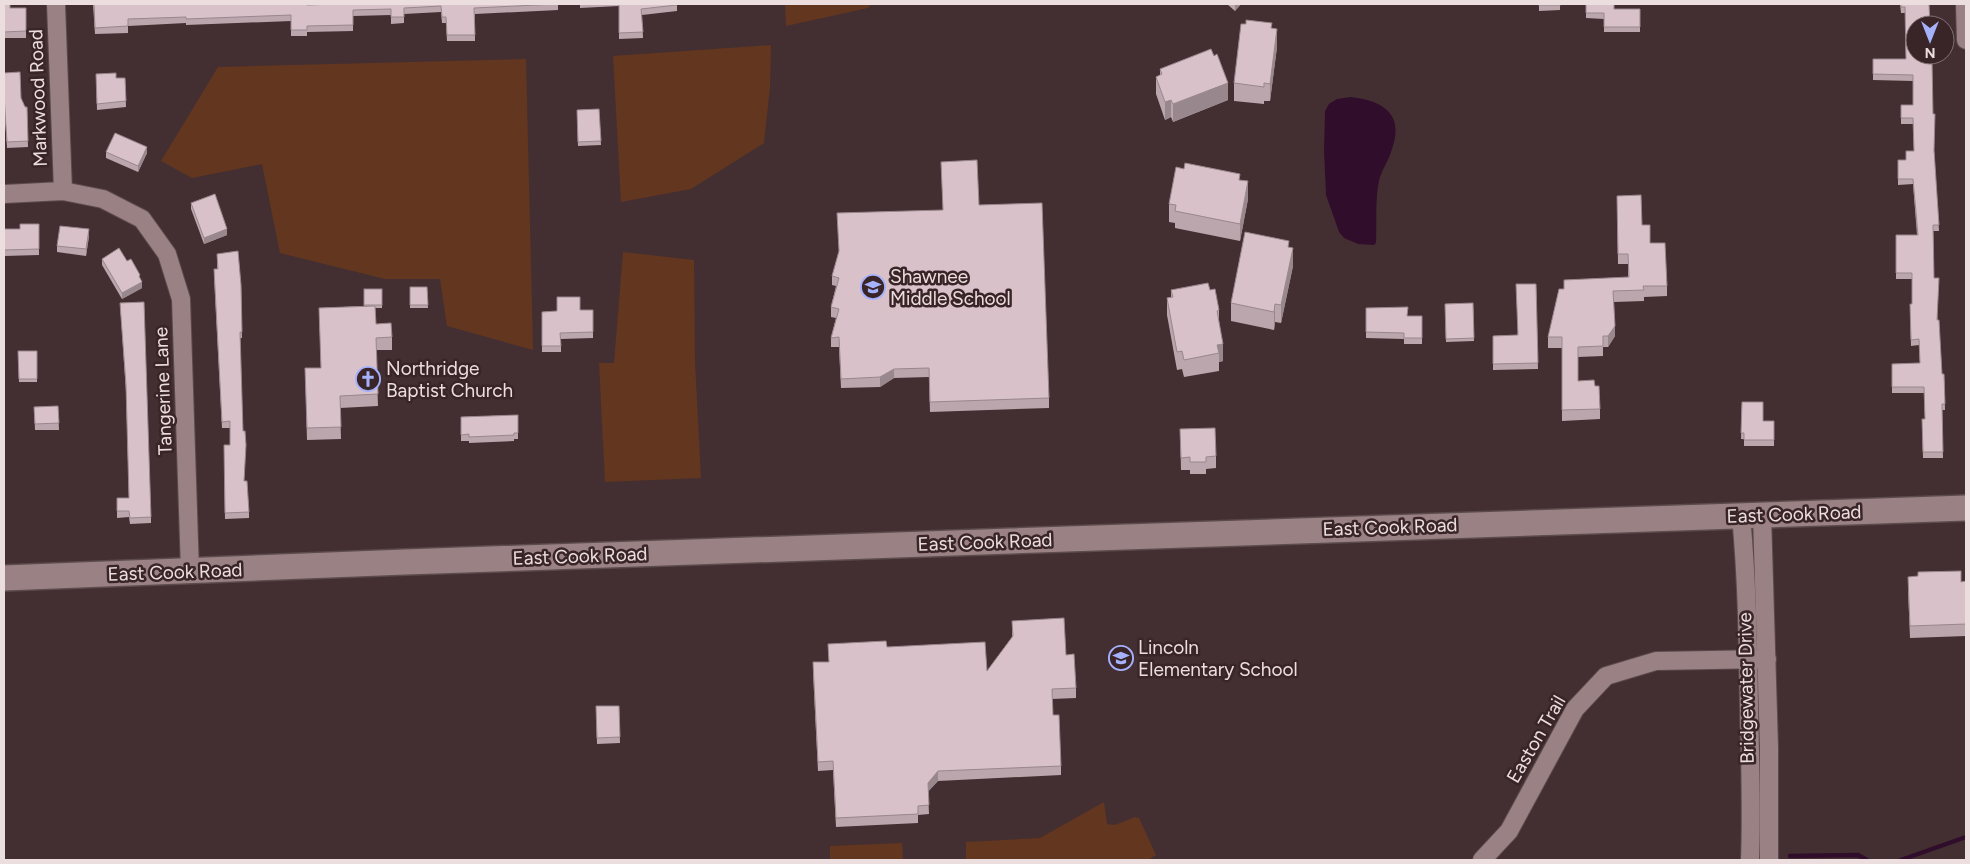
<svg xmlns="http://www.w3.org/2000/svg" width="1970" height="864" viewBox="0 0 1970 864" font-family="Figtree,sans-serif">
<rect width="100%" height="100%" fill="#432f31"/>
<!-- green -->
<g fill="#63361f">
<path d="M785,4H871L868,8L786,26Z"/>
<path d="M771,45L770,87L764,143L691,189L621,202L613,56Z"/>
<path d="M526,59L533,350L447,326L440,279H385L280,253L262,164L192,178L161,161L218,67Z"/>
<path d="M623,252L694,260L695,362L701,478L605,482L599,363H614Z"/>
<path d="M1104,802L1107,824L1115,825L1135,817L1139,818L1156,855L1148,860H966V842L1040,838Z"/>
<path d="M902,843L903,860H830V846Z"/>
</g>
<!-- water -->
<path fill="#310d2c" d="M1351,97C1386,101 1405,116 1391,152C1388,162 1381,171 1379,181C1375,199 1377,224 1376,243L1374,245L1358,244L1344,238L1339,232L1326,195L1324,151L1325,111L1329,104L1337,99Z"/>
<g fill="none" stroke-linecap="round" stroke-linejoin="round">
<!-- stream -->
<g stroke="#310d2c" stroke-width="4.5">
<path d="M1790,856L1858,855L1867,860"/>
<path d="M1901,860L1966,837"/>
</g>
<defs>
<g id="street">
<path d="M56,4L63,191"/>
<path d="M1965,4L1966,40"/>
<path d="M4,194L63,191L103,199L142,219L167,254L181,299L190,571"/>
<path d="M1762,515L1769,747V860"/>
<path d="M1741,516C1747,579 1748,643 1749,707C1750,758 1752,809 1750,860"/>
<path d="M1482,860L1509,831L1575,709L1606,676L1656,661L1767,659"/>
</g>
<path id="secondary" d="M4,578L405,562L1966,508"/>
</defs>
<!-- street casing -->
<use href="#street" stroke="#5c4b4c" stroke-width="20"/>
<!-- secondary casing -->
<use href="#secondary" stroke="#5c4b4c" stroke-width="28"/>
<!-- street -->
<use href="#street" stroke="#9a8184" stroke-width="18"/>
<!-- secondary -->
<use href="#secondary" stroke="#9a8184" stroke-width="25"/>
</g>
<!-- wall -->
<g fill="#bba6ae">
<path d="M4,4L10,8H26V38H4Z"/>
<path d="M93,4L307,5L558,4V10L475,14V41H447L446,23H442L441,12L404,14V23L391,24V15L353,16V31L307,32V36H291V21L186,25V23L128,26V33L95,34Z"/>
<path d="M580,4H677V11L642,15L643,38L619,39V6L580,8Z"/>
<path d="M1227,4H1241L1235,11Z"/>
<path d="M1539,4L1560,5V10L1539,11Z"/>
<path d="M1573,4H1614V9H1640V32H1604V19L1586,18V4Z"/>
<path d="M1637,4H1657L1637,5Z"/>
<path d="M1900,4H1929L1915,25L1934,151L1939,231H1933L1934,278L1942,374H1944L1945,410H1942L1943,458H1923L1922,419H1925L1924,393H1892V364L1920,363L1919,345L1911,346L1910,304H1912V279H1896V235H1917L1913,184L1898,185V160H1906L1914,151L1913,124H1901V111L1913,105V81L1873,80V59H1906L1905,13H1901Z"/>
<path d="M1272,28L1277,47L1270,101H1264V104L1234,101V83Z"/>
<path d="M1160,69L1228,100L1173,122L1171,117L1165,120L1156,94V77L1160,75Z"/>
<path d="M4,73L21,98L25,107H27L28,147L7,148L4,101Z"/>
<path d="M96,74L116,78H125L126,107L97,110Z"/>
<path d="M599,109L601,145L578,146L577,110Z"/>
<path d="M106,152L147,153L138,172L106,158Z"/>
<path d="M1240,180L1248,199L1240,241L1175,228V223L1169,222V204Z"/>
<path d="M1617,196L1642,225L1667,286V296L1644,297V301L1614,302L1615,336L1608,347H1603V356L1578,357V381L1595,386L1600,409V419L1562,421V348H1548V337L1564,289L1628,277V264H1618Z"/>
<path d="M191,203L227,235L204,244L191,209Z"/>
<path d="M979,205L1049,398V408L930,412L929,377L894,378L880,387L841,388L839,347H831V338L836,318L831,317V307L836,286L832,285V276L942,210Z"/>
<path d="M39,224V255L4,256V229H20Z"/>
<path d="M89,236L86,256L57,252V246Z"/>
<path d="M1289,248L1293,266L1281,323L1275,322L1274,330L1231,321V303Z"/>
<path d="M217,254L241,285L242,338H240L244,481L249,512V518L225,519L224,445H230V428H222L214,275L217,269Z"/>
<path d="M102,259L127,261L140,279L142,288L122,299L102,265Z"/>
<path d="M1536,284L1538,369L1493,370V336L1517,335Z"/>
<path d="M410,287H427L428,308H410Z"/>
<path d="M364,289H382V308H375L376,324L392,337V350H376L378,406L340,408L341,439L307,440L305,368H321L319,308L364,306Z"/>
<path d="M1171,290H1210L1219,310V322L1223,361L1219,362V371L1184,377L1182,369L1177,370L1167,315V298L1171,297Z"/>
<path d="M120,303L151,517V523L130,524L129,517L117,518V498H129L126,392Z"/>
<path d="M1473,303L1474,341L1446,342L1445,304Z"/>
<path d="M1366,308L1408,316H1422V344H1404V339L1366,338Z"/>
<path d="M593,310V338L561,339V352H542V312Z"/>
<path d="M18,351H37V382H19Z"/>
<path d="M1742,402L1763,421H1774V446H1744V439H1741Z"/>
<path d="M58,406L59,430H35L34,407Z"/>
<path d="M518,415V439H514V441L469,443V441H461V417Z"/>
<path d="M1180,429L1216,456V468L1206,469V474H1190V470H1181Z"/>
<path d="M1966,581V636L1910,638L1908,589Z"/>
<path d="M1012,621L1066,655L1076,688V698L1052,699L1053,715L1061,766V775L938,781L928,791L929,814L918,815V823L836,827L833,770L818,771L813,672V662H829L828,644L887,647L987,671L1012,637Z"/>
<path d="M596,706H619L620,743L597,744Z"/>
</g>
<!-- shaded-wall -->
<g fill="#98878d">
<path d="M1235,4H1241L1235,11Z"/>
<path d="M1277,29V47L1270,101V84Z"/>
<path d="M1228,83V100L1173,122V104Z"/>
<path d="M1171,100V117L1165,120V102Z"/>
<path d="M147,147V153L138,172V166Z"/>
<path d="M1248,181V199L1240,241V224Z"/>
<path d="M89,229V236L86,256V249Z"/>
<path d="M227,229V235L204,244V238Z"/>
<path d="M1293,248V266L1281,323V305Z"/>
<path d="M142,282V288L122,299V293Z"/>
<path d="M1275,304V322L1274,330V312Z"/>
<path d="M1615,326V336L1608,347V336Z"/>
<path d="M1223,344V361L1219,362V353L1217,345Z"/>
<path d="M894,369V378L880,387V377Z"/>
<path d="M938,771V781L928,792V783Z"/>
</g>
<!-- building -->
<g fill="#d9c1ca" stroke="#98878d">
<path d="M4,4H10V8H26V31L4,32Z"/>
<path d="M94,4H307V5L336,4H558L474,8L475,35H447L446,17H442L441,6L404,8V17H391V9L353,10V25L307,26V30H291V15L186,19V17L128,19V26L95,28Z"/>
<path d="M619,4H677V5L641,9L643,32L619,33Z"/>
<rect x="1539" y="4" width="21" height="1"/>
<path d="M1586,4H1614V9H1640V27H1604V13H1586Z"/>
<path d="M1901,4H1929L1930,25H1915V55H1929V61H1932L1933,114H1935L1934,150L1939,225H1933L1934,278H1939L1937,320H1939L1942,374H1944L1945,404H1942L1943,452H1923L1922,419H1925L1924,387H1892V364L1920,363L1919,339L1911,340L1910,304H1912V273H1896V235H1918L1913,179H1898V160H1906V151H1914L1913,118H1901V105H1913V75L1873,74V59H1906L1905,7H1901Z"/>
<path d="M1246,20L1272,23L1271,28L1277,29L1270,84L1264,83V87L1234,83L1241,24H1246Z"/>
<path d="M1211,49L1214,56L1217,54L1228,83L1173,104L1171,100L1165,102L1156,77L1162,74L1160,69Z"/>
<path d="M20,72L21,98L25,107H27L28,141L7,142L4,95V73Z"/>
<path d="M116,73V78H125L126,101L97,104L96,74Z"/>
<path d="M599,109L601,141L578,142L577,110Z"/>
<path d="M115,133L147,147L138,166L106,152Z"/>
<path d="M977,160L979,205L1042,203L1049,398L930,402L929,368L894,369L880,377L841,379L839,337L831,338L839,309L831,307L839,278L832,276L839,251L837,213L943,210L941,162Z"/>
<path d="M1185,163L1240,174L1239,180L1248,181L1240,224L1175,211L1176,205L1169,204L1176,167L1184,169Z"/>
<path d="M215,194L227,229L204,238L191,203Z"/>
<path d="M1641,195L1642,225H1650V243H1665L1667,286H1643L1644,290L1613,291L1615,326L1608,336H1603V346L1578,347V381L1594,380L1595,386H1599L1600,409L1562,410V337H1548L1559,289H1564V280L1629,277L1628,254H1618L1617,196Z"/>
<path d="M20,224H39V249L4,250V229H20Z"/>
<path d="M60,226L89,229L86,249L57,246Z"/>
<path d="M1245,232L1289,241L1288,247L1293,248L1281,305L1275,304L1274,312L1231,303Z"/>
<path d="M119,248L127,261L131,259L140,275L139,276L142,282L122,293L102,259Z"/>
<path d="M238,251L241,285L242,332H240L243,431H245L246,445L244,481H247L249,512L225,513L224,445H230V421L222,422L214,269H218L217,254Z"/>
<path d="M1208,283L1210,290L1215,289L1219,310L1217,311L1223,344L1217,345L1219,353L1184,360L1182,351L1177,352L1167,298L1173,297L1171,290Z"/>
<path d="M1516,284H1536L1538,363L1493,364V336L1518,335Z"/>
<path d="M410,287H427L428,305H410Z"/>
<rect x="364" y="289" width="18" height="16"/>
<path d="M557,297H580V310H593V332L560,333L561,346H542V312L557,311Z"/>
<path d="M144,302L151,517L130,518L129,511H117V498H129L126,385L120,303Z"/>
<path d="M1473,303L1474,338L1446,339L1445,304Z"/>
<path d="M375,306L376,324L391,323L392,337L376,338L378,394L340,396L341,427L307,428L305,368H321L319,308Z"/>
<path d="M1408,307L1407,316H1422V338H1404V333L1366,332V308Z"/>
<path d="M18,351H37V379H19Z"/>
<path d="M1742,402H1763V421H1774V440H1744V433H1741Z"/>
<path d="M58,406L59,423L35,424L34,407Z"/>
<path d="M518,415V433H514V435L469,437V434L461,435V417Z"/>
<path d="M1215,428L1216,456L1206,457V462H1190V457L1181,458L1180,429Z"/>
<path d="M1961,571V582L1966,581V624L1910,626L1908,577L1918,576V572Z"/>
<path d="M1064,618L1066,655L1074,654L1076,688L1052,689L1053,715H1059L1061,766L938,771L928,783L929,805L918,806V814L836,818L833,761L818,762L813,662H829L828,644L886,641L887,647L985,642L987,671L1013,636L1012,621Z"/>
<path d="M596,706H619L620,737L597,738Z"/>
</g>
<!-- icons -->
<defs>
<symbol id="school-ring" viewBox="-11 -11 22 22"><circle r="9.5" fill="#392528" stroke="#a6b1fc" stroke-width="1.5"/><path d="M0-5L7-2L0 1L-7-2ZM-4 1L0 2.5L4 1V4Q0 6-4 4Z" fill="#a6b1fc"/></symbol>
<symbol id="church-ring" viewBox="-11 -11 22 22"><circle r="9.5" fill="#392528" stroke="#a6b1fc" stroke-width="1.5"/><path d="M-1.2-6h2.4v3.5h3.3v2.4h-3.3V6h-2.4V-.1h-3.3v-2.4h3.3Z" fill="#a6b1fc"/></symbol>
</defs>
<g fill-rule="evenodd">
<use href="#school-ring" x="859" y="273" width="28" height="28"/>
<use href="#church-ring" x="354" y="365" width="28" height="28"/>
<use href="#school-ring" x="1107" y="644" width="28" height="28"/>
</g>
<g text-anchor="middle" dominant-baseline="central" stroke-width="5" stroke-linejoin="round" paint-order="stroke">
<!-- street labels -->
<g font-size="19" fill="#ecdedf" stroke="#392528">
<text transform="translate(38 98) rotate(-92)">Markwood Road</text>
<text transform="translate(163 391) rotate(-92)">Tangerine Lane</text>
<text transform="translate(1794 514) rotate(-2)">East Cook Road</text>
<text transform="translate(1390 527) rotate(-2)">East Cook Road</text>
<text transform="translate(985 542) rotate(-2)">East Cook Road</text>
<text transform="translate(580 556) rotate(-2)">East Cook Road</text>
<text transform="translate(175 572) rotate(-2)">East Cook Road</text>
<text transform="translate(1746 688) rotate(-91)">Bridgewater Drive</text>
<text transform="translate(1536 739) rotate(-60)">Easton Trail</text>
</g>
<!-- poi labels -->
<g font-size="19" fill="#ecdedf" stroke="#392528" text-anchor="start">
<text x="890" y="276">Shawnee<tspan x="890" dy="22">Middle School</tspan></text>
<text x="386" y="368">Northridge<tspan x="386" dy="22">Baptist Church</tspan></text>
<text x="1138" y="647">Lincoln<tspan x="1138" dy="22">Elementary School</tspan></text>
</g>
</g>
<!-- border -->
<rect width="1970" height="864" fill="none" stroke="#ecdedf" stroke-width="10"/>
<!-- north arrow -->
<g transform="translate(1930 40) rotate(180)"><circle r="24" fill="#392528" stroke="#816f71"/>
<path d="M0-4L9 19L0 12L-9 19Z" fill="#a6b1fc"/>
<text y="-8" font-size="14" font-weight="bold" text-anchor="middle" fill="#ecdedf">N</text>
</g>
</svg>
